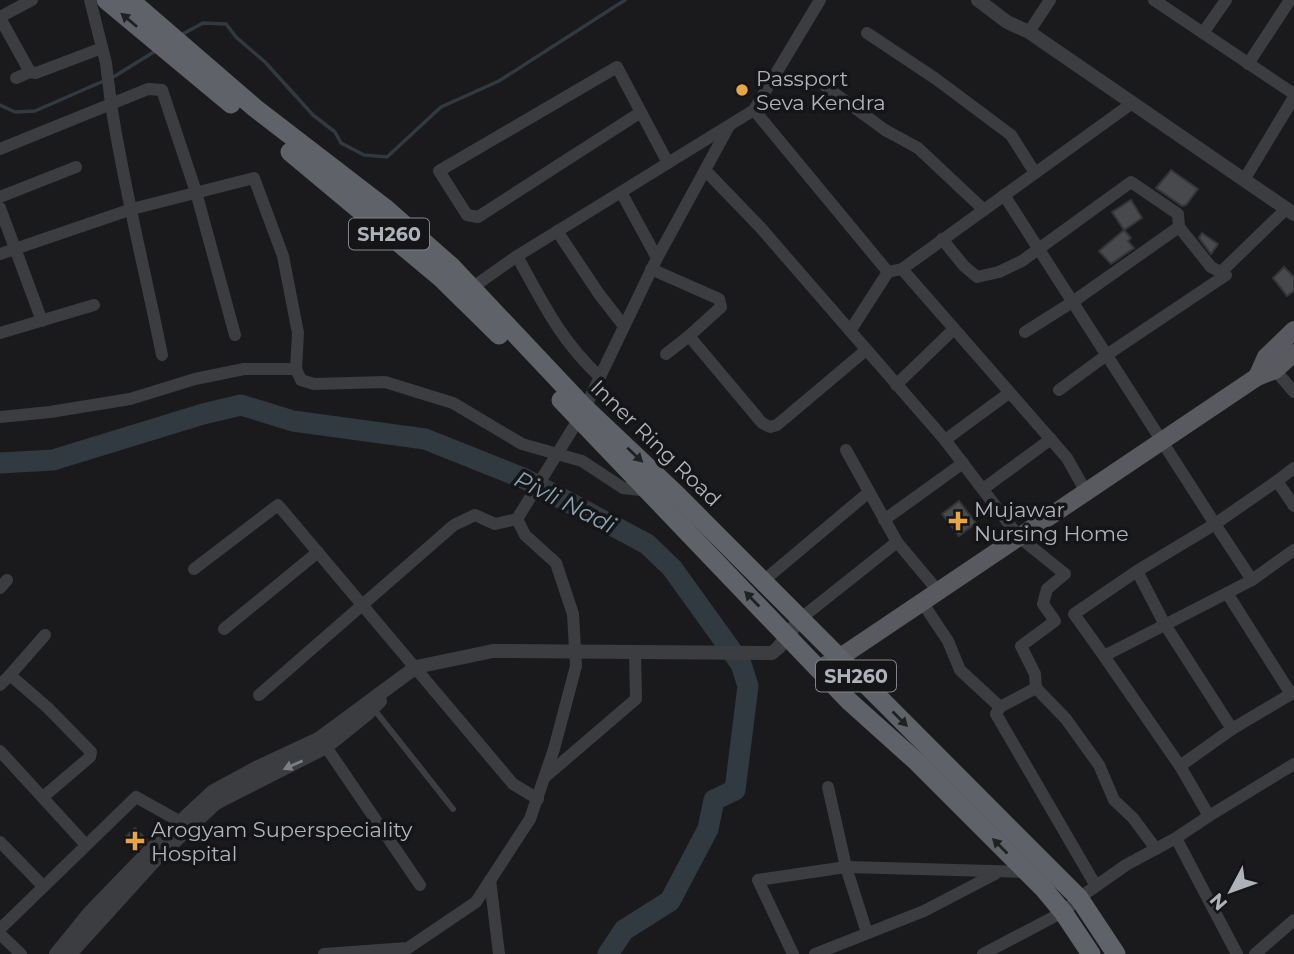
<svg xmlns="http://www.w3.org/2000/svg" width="1294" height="954" viewBox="0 0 1294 954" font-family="Montserrat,sans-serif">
<rect width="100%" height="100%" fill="#1a1a1c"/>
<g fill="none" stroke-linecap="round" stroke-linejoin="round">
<!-- stream -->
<g stroke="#313a40" stroke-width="3.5">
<path d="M181,35L203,23L226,24L236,37L265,62L313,115L335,132L341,143L364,155L387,157L441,107L499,81L625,0"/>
<path d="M0,105L15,112L35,111L115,76L157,50"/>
</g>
<!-- river -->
<path stroke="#313a40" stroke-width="21" d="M0,463L53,460L203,414L241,405L293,421L425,439L523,478L647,544L672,568L741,664L748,686L735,790L714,800L708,829L670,901L624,930L608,954"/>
</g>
<!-- building -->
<g fill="#47494c" stroke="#343538" stroke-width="2">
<path d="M1171,170L1198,189L1186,205L1182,206L1156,188Z"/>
<path d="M1131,200L1142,218L1124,230L1112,212Z"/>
<path d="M1124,230L1131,238L1128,241L1134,248L1111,264L1099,251Z"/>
<path d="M1202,233L1218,244L1211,254L1199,238Z"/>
<path d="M1284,267L1294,277V291L1287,296L1273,278Z"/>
<path d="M959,501L976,523L959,536L942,514Z"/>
<path d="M135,828L147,840L136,851L124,838Z"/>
</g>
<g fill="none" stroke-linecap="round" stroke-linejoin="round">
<!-- service -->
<path stroke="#3c3d41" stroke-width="6" d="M373,708L453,809"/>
<!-- minor -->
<g stroke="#3c3d41" stroke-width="12">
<path d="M90,0L106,63L111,104L148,89L162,90L196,192L235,335"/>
<path d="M1154,0L1294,94"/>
<path d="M0,17L32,0"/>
<path d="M0,18L30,72"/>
<path d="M1029,32L1050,0"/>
<path d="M867,33L936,79L1011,135L1035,173"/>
<path d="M1203,33L1226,0"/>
<path d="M1248,64L1290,0"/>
<path d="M16,78L30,72L36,73L102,48"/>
<path d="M826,87L885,130L918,148L984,210"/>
<path d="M754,110L888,272L902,269L1131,104"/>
<path d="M641,112L478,217L467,215L439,171L617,67L668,163L754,110L820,0"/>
<path d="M0,149L111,104C124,188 145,271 162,355"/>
<path d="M705,170L760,227L945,440L1019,537L1065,574L1047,589L1043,604L1055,621L1021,646L1035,674L1036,688"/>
<path d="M1244,180L1294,97"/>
<path d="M1004,195L1215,524L1137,571L1074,614L1104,656L1227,593"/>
<path d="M0,197L76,167"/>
<path d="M0,208L42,321"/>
<path d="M557,231L599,294L624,326"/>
<path d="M942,239L964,266L977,277L999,272L1022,261L1131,182L1178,214L1179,227"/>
<path d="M0,254L132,209L254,178L283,256L298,333L296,369L301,380L314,384L385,382L453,403L522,444L582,461L623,488L648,491"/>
<path d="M517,256C543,303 560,340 600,377"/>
<path d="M657,258L621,192L668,163"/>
<path d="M651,269L719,299L721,307L689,336"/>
<path d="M902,269L1067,458L1086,492"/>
<path d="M1221,272L1286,209"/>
<path d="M466,292L517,256L621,192"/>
<path d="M850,331L888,272"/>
<path d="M1025,332L1074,301L1179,227L1211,267L1226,275L1108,354L1059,390"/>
<path d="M0,333L94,305"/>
<path d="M666,354L689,336L762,423L770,427L777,425L866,350"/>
<path d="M1275,370L1294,392"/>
<path d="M896,385L954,329"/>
<path d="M585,408L657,258L729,126"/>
<path d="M0,417L50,412L130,399L195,379L244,369H296"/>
<path d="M945,440L1009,393"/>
<path d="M1294,468L1277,481L1294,506"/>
<path d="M1277,481L1215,524L1252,580L1294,550"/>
<path d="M983,489L1051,439"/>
<path d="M884,520L963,463"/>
<path d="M897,542L938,591"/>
<path d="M194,569L278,505L513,784L538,799"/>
<path d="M1137,571L1164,623L1232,729L1291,694"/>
<path d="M1252,580L1227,593L1291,694L1294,692"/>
<path d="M762,582L869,492"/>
<path d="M0,588L7,580"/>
<path d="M922,602L948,641L960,670L1000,707L1036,688L1066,719L1099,765L1114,800L1133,818L1156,849"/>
<path d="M800,619L897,542L846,450"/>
<path d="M224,629L318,552"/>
<path d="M1104,656L1180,766L1232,729"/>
<path d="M10,675L45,635"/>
<path d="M0,685L10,675L48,708L91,752L90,757L43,797"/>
<path d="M259,695L454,525L475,515L495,524L517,519L578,420"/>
<path d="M1000,707L996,714L1096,886"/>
<path d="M320,738L420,885"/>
<path d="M0,751L86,845"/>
<path d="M1180,766L1209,816L1294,764"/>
<path d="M545,777L636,699L635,651"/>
<path d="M828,787L846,867L867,933"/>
<path d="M1176,838L1237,954"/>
<path d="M0,842L43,886"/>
<path d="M490,880L499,954"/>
<path d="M0,929L136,797L179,821"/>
<path d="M0,934L21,954"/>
<path d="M324,954L408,948L476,902L530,819L554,749L576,666L573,614L556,563L525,535L517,519"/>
<path d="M793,954L758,880L846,867L1027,872"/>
<path d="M815,954L924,911L995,874"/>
<path d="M983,954L1063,912L1079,898L1126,865L1176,838L1209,816"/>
<path d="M1255,954L1294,920"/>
</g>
<!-- tertiary -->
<g stroke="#3c3d41" stroke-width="14">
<path d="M978,0L1007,22L1029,32L1294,214"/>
<path d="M56,954L91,911L151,849L212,792L258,767L320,738L416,667L493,651L772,653L779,647L800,619"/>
<path d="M70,954L156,859L216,803L326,747L367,714L380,701"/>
</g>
<!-- primary -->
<g stroke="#585a60" stroke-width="18">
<path d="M1257,377L1266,357L1294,330"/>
<path d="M819,669L839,658L1257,377L1275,370L1294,353"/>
</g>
<!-- trunk -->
<g stroke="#606269" stroke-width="19">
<path d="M106,0L231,104"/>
<path d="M130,0L255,108L385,208L452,267L585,408L677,495L1079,898L1116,954"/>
<path d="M290,152L441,278L499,335"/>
<path d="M561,400L849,701L917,762L1043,888L1063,912L1091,954"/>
</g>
</g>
<!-- one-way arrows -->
<defs><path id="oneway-solid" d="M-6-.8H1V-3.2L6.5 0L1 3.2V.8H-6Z" transform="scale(1.75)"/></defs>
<g fill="#202123">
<use href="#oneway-solid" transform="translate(129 20) rotate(-140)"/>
<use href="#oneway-solid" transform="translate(635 455) rotate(43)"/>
<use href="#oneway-solid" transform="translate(752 599) rotate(-134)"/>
<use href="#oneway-solid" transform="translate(900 719) rotate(45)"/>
<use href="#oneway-solid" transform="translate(1000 846) rotate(-135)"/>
</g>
<use fill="#7b7e84" href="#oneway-solid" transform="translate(293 765) rotate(156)"/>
<!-- markers -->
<g fill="#e7a548" stroke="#151517" stroke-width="2.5">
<circle cx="742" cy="90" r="7"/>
<path d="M954.5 510.5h7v7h7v7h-7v7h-7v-7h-7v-7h7z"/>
<path d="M131.5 830.5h7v7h7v7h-7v7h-7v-7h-7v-7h7z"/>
</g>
<g text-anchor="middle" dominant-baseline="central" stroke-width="7" stroke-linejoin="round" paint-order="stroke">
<!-- shield labels -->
<g fill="#151517" stroke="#80848a" stroke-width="2">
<rect x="349" y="218.5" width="80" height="31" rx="5"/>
<rect x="816" y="660.5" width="80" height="31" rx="5"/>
</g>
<g font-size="19" font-weight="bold" fill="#aeb3bb">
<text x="389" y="234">SH260</text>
<text x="856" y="676">SH260</text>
</g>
<!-- poi labels -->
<g font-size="21" fill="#aeb3bb" stroke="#151517" text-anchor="start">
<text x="756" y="78">Passport<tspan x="756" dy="24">Seva Kendra</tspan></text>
<text x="974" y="509">Mujawar<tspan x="974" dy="24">Nursing Home</tspan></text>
<text x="151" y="829">Arogyam Superspeciality<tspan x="151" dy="24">Hospital</tspan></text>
</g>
<!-- street labels -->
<g font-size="21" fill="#aeb3bb" stroke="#151517">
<text transform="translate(656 443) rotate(44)">Inner Ring Road</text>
</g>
<!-- water labels -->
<g font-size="23" font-style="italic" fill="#88a2b3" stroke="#151517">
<text transform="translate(565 502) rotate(27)">Pivli Nadi</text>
</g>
</g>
<!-- north arrow -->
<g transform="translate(1231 891) rotate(229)" stroke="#151517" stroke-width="5" paint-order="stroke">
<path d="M0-5L12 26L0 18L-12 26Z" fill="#aeb3bb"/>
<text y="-10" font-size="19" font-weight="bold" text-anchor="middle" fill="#aeb3bb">N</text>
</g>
</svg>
